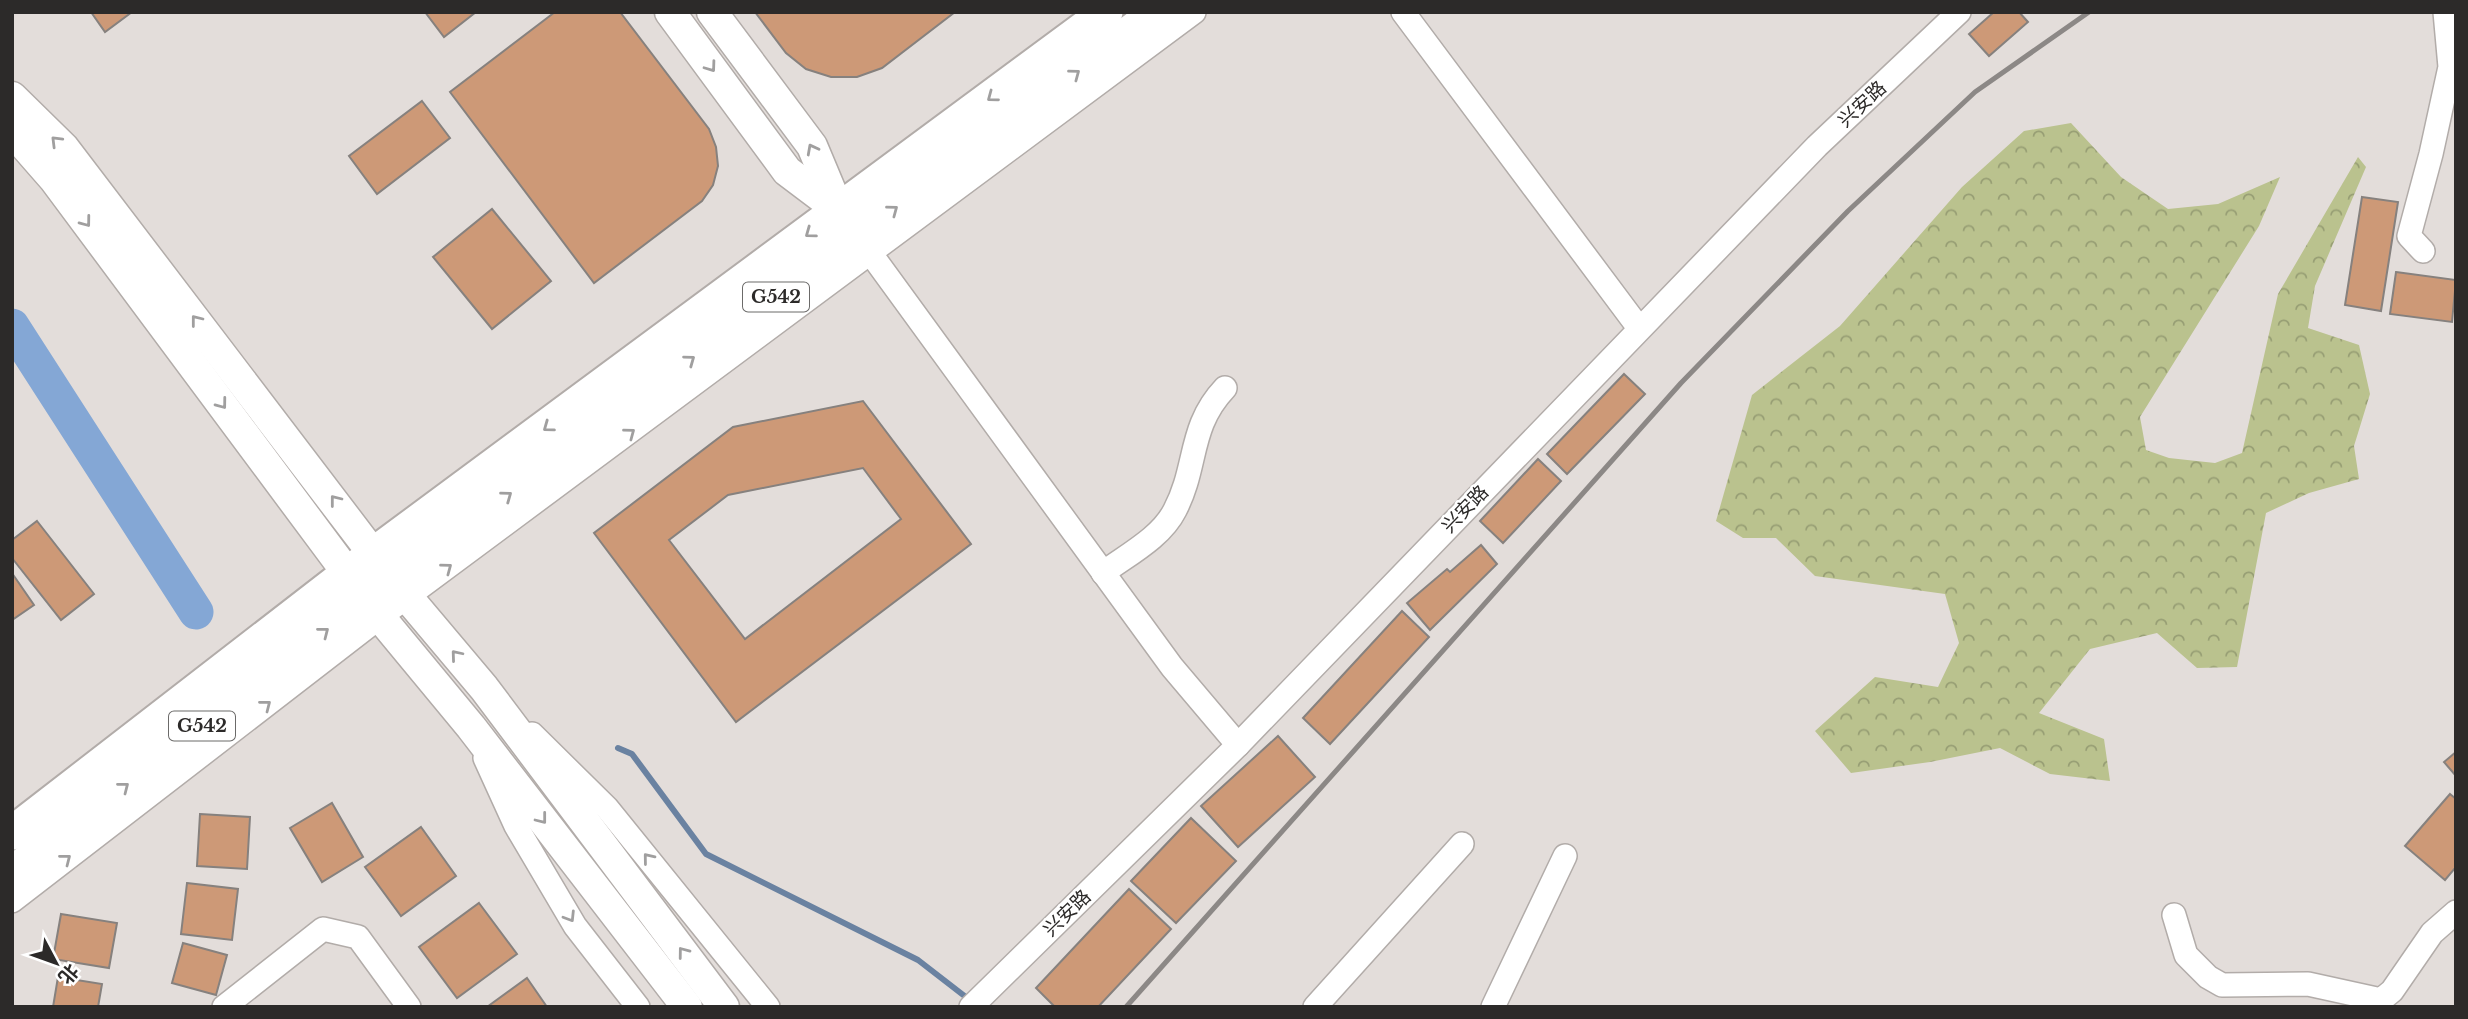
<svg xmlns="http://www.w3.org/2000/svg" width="2468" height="1019" viewBox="0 0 2468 1019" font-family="'Libre Baskerville','Noto Sans SC',serif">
<defs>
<pattern id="forest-crowns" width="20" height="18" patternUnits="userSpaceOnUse" patternTransform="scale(1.75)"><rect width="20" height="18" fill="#bac28e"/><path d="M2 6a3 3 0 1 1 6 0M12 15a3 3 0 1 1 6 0" fill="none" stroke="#979e74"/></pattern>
</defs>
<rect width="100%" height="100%" fill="#e3ddda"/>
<!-- forest -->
<path fill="url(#forest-crowns)" d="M2071,123L2121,177L2168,209L2218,204L2280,177L2259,226L2140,417L2146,450L2169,458L2215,463L2242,453L2278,294L2358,157L2366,167L2315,286L2308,328L2359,345L2370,394L2354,446L2359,479L2309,493L2266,513L2237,667L2197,668L2157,633L2090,649L2039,713L2104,739L2110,781L2050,774L2000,748L1930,762L1851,773L1815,731L1875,677L1938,687L1959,643L1945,594L1815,576L1776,538H1743L1716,521L1752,395L1840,326L1962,187L2024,131Z"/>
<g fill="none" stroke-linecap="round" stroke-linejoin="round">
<!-- stream -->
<path stroke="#6a82a1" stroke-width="6" d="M618,748L632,754L706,854L918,960L971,1001"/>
<!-- river -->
<path stroke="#84a7d5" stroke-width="35" d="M12,326L196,612"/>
</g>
<!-- building -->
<g fill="#cd9977" stroke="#86817e" stroke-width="2" fill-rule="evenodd">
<path d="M91,12H132L105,32Z"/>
<path d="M425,12H476L444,37Z"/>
<path d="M555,12H620L709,129L716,147L718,166L713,185L702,201L594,283L450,92Z"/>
<path d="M755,12H955L882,68L857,77H831L806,69L786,53Z"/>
<path d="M1994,12H2019L2028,22L1989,56L1969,34Z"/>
<path d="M422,101L450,138L377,194L349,156Z"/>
<path d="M2362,197L2398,202L2381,311L2345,305Z"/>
<path d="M492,209L551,281L492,329L433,257Z"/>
<path d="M2396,272L2456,280L2452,322L2390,314Z"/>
<path d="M1624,374L1645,394L1567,474L1547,454Z"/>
<path d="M863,401L971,544L736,722L594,533L733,427ZM863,468L901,519L745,639L669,540L728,495Z"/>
<path d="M1538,459L1561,481L1503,543L1480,521Z"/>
<path d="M37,521L94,594L61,620L12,558V540Z"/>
<path d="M1481,545L1497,564L1430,630L1407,603L1447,569L1450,572Z"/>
<path d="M14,576L34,605L12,620V578Z"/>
<path d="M1402,611L1429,637L1330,744L1303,718Z"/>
<path d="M1278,736L1315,777L1238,847L1201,806Z"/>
<path d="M2456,752V776L2444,762Z"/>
<path d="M2450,794L2456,799V867L2445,880L2405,846Z"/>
<path d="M332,803L363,857L322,882L290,828Z"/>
<path d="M200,814L250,817L247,869L197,866Z"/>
<path d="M1191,818L1236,861L1176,923L1131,881Z"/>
<path d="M421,827L456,876L401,916L365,867Z"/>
<path d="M187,883L238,889L232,940L181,934Z"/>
<path d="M1129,889L1171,929L1098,1007H1055L1036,988Z"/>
<path d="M479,903L517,954L457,998L419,947Z"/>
<path d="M61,914L117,923L109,968L53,959Z"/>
<path d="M183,943L227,955L216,995L172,983Z"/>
<path d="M58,977L102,984L98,1007H53Z"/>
<path d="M527,978L547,1007H487Z"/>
</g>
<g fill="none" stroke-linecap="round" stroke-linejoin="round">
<defs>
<g id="minor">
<path d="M1403,12L1639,328"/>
<path d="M863,243L1172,667L1238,745"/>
<path d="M2423,251L2409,236L2431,154L2450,67L2445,12"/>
<path d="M1103,573C1127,555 1161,538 1175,510C1198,466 1188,427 1225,388"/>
<path d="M532,734L607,808L768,1007"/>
<path d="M485,758L516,826L575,926L638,1007"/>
<path d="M12,901L380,617L1194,12"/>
<path d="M2174,915L2186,955L2208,977L2222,985L2308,984L2381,1000L2392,991L2432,933L2456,912"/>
<path d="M224,1007L323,929L358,937L409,1007"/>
<path d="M971,1007L1238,745L1817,146L1959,12"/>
<path d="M1315,1007L1462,844"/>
<path d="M1493,1007L1565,856"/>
</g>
<g id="major">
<path d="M670,12L787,171L840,211"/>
<path d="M712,12L812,146L838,208"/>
<path d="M12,97L64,148L393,580L484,688L724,1007"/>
<path d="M12,131L54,179L380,617L471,727L687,1007"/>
</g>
<g id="highway">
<path d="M12,833L348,573L1106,12"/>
<path d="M12,873L367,599L1157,12"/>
</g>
</defs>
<!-- minor casing -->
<use href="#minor" stroke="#b2aca9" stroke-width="26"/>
<!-- major casing -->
<use href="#major" stroke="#b2aca9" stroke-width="33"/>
<!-- highway casing -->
<use href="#highway" stroke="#b2aca9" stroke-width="37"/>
<!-- minor -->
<use href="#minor" stroke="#fff" stroke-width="23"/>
<!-- major -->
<use href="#major" stroke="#fff" stroke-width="30"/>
<!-- highway -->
<use href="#highway" stroke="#fff" stroke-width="33"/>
<!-- rail -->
<path stroke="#8c8886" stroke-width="5" d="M1126,1007L1681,383L1848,211L1975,92L2089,12"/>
</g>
<!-- one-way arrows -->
<defs><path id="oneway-chevron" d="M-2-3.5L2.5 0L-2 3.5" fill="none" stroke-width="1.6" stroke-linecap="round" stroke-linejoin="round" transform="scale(1.75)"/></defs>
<g stroke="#a09f9f">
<use href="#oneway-chevron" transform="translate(711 67) rotate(54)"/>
<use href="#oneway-chevron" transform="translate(1075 74) rotate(-37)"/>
<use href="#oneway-chevron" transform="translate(992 97) rotate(143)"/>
<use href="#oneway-chevron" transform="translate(56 141) rotate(-135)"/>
<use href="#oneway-chevron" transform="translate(812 149) rotate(-118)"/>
<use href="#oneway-chevron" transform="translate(893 210) rotate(-37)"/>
<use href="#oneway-chevron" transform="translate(86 222) rotate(53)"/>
<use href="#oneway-chevron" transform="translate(810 233) rotate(144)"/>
<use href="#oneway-chevron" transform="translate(196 320) rotate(-128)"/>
<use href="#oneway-chevron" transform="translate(690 360) rotate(-36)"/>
<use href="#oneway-chevron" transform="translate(222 404) rotate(53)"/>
<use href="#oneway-chevron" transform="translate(548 427) rotate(144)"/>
<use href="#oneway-chevron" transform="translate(630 433) rotate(-37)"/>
<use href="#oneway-chevron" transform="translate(507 496) rotate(-36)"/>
<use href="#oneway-chevron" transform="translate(335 500) rotate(-128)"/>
<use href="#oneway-chevron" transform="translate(447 568) rotate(-37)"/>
<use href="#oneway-chevron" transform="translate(324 632) rotate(-38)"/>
<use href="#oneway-chevron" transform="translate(456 655) rotate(-130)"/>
<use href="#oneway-chevron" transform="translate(266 705) rotate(-38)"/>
<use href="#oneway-chevron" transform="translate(124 787) rotate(-38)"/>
<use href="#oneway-chevron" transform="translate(542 819) rotate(52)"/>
<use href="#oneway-chevron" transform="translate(648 858) rotate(-129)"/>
<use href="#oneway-chevron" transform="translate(66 859) rotate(-38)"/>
<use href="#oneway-chevron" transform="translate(570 917) rotate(58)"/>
<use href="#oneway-chevron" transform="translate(683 952) rotate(-127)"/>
</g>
<g text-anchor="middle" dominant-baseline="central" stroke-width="5" stroke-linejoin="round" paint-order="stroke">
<!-- shield labels -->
<g fill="#fff" stroke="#6b6a69" stroke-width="2">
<rect x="743" y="282.5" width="66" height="29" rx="5"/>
<rect x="169" y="711.5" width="66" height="29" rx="5"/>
</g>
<g font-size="18" font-weight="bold" fill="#2c2a29">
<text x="776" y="297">G542</text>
<text x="202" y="726">G542</text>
</g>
<!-- street labels -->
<g font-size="19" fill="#2c2a29" stroke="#fff">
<text transform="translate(1862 104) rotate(-43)">兴安路</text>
<text transform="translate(1465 509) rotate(-46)">兴安路</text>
<text transform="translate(1067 913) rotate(-44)">兴安路</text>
</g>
</g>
<!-- border -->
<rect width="2468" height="1019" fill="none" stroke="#2c2a29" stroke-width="28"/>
<!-- north arrow -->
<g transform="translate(56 963) rotate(131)" stroke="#ffffff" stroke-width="5" paint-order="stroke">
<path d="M0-5L12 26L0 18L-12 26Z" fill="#2c2a29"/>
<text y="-10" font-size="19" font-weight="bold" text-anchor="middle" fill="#2c2a29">北</text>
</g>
</svg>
